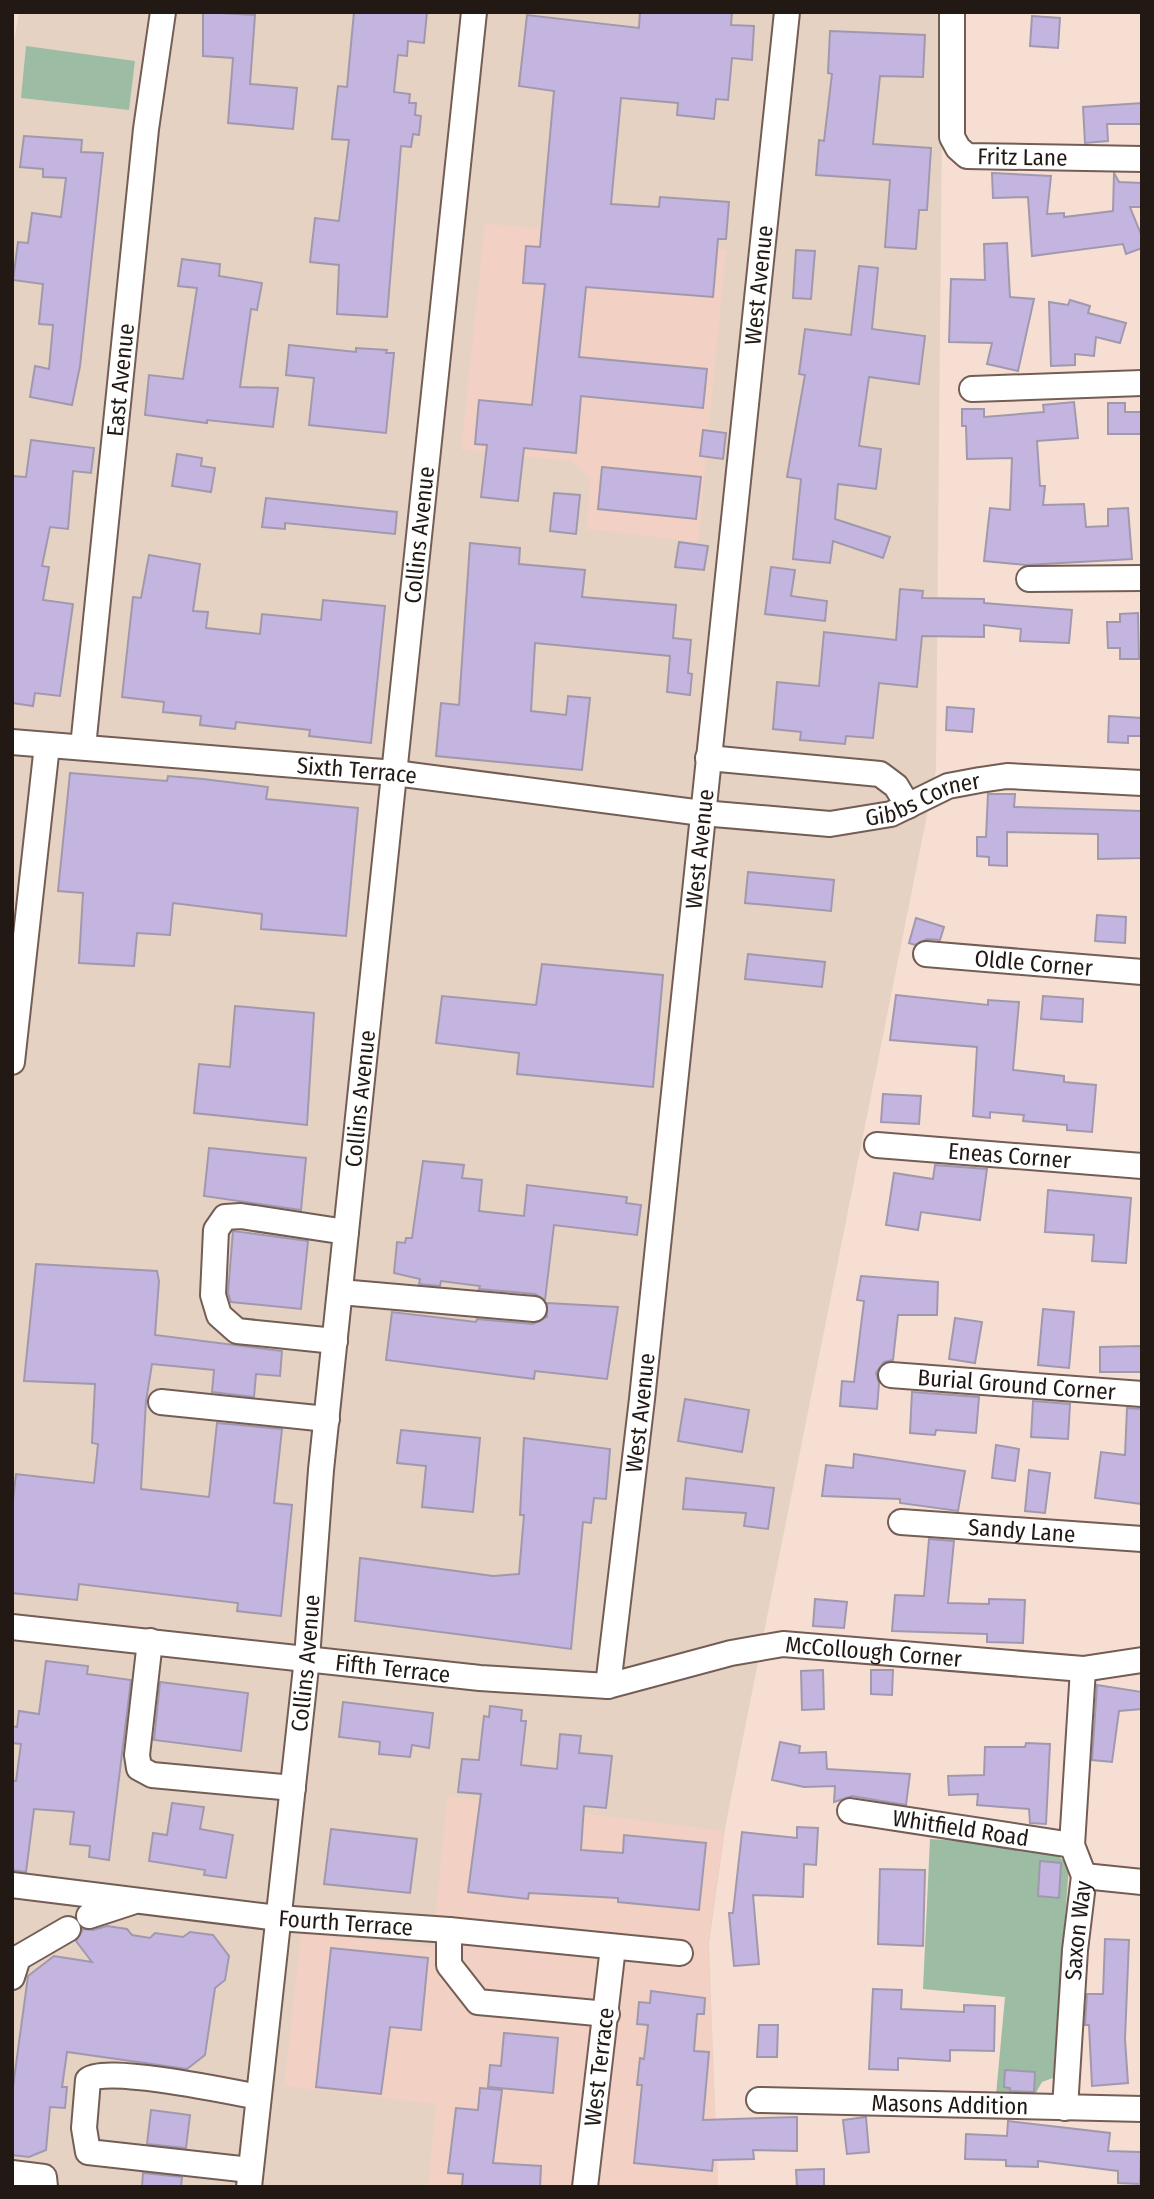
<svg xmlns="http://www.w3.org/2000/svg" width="1154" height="2199" viewBox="0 0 1154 2199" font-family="'Fira Sans Condensed',sans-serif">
<rect width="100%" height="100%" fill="#f7ded3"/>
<!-- commercial -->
<path fill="#e6d2c3" d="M19,12H943L936,770L726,1823L709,1943L718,2187H12V53Z"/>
<!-- built -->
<g fill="#f2d0c3">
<path d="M485,223L726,250L698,542L587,529L590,479L572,461L461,450Z"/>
<path d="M447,1796L724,1831L708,1943L718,2187H428L436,2104L284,2086L301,1933L433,1947Z"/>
</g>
<!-- green -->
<g fill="#9dbca4">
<path d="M26,46L135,61L129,110L21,98Z"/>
<path d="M930,1839L1049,1847L1069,1866L1053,2078L1042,2082L1033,2098L996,2095L1005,1997L923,1989Z"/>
</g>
<!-- building -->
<g fill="#c4b5e0" stroke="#a099ae" stroke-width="2">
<path d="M203,12L255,15L250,84L297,88L293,129L228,123L233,58L203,56Z"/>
<path d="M354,12H427L424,43L408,41L407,56L398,55L394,92L410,94L409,103H416L415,115L421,116L419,135L413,134L411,147L401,146L387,317L337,314L339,265L310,262L315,218L339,221L349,140L332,139L338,86L347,87Z"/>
<path d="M640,12H732L731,25L754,26L752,60L732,58L728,100L716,99L714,119L677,115L678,103L621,98L611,204L659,207L660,197L729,202L726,239H718L713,297L586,287L579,357L707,369L703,408L581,396L576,453L524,448L518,501L481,497L487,445L475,444L479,400L532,405L545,284L523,283L526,246L540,247L554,91L519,86L527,15L639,28Z"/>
<path d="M1032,16L1060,18L1058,48L1030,46Z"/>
<path d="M830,31L925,35L923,77L880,76L873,144L931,148L927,210H919L916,249L885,247L890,180L816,175L819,140L824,141L832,74L828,73Z"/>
<path d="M1142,103V124H1107L1108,141L1085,143L1083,107Z"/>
<path d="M24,136L82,140L81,152L103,153L80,366L72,405L30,397L35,366L49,369L53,325L39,324L43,284L13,280L18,242L28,243L32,213L61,217L66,178L43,177V169L20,167Z"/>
<path d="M992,173L1051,176L1047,214L1064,213V217L1113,211L1114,173L1119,182L1142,183V207H1130L1142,237V248L1126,254L1123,244L1032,256L1028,197L993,198Z"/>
<path d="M1007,243L1010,297L1034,299L1018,371L987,364L992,343L949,342L951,279L985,280L984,244Z"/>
<path d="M796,250L815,251L811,299L793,298Z"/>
<path d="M182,259L220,264L219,276L262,283L257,310L251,309L240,387L278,388L273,427L207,420V423L145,415L149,375L183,379L197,288L178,286Z"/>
<path d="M859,266L878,268L872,329L925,336L919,384L869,377L859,446L881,449L876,489L838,484L835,519L890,537L883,558L833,541L830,563L793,559L801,479L787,477L805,375L799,374L805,329L851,335Z"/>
<path d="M1070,300L1090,306L1088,313L1126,323L1120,343L1096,337L1094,356L1075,354V365L1051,366L1049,302L1068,305Z"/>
<path d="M289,345L356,352V348L387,350L386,353H394L386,433L309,425L314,378L286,375Z"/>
<path d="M1074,402L1078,438L1037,441L1040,486H1045L1043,505L1084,504L1086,527L1108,526V509L1128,508L1132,559L1026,565L984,561L990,508L1010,510L1012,458L967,459L966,426H962V409H984V417L1044,412L1043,405Z"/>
<path d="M1108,403H1125V412H1142V434H1108Z"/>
<path d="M703,430L726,433L723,459L700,456Z"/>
<path d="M31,440L94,448L91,473L73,471L68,529L50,527L42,566L49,567L43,600L73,604L60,696L35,693L33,706L12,703V476L26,477Z"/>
<path d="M177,454L202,458L201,466L215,468L211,492L172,486Z"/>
<path d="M602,467L701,477L696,519L598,509Z"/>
<path d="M554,493L580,495L576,534L550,531Z"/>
<path d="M266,498L397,512L395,534L285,523V529L262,527Z"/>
<path d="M679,542L708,546L704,570L675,567Z"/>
<path d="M470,543L520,548L519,564L585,570L582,597L676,605L673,638L691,640L688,673L692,674L690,695L667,692L670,656L535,643L531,711L566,715L568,696L590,698L582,770L436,756L441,703L459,705Z"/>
<path d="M149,555L200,564L193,611L208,612L206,628L260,634L262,614L321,620L323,600L385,606L371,743L309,736L310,730L236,722L235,729L200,725L201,716L163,712L164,702L122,697L133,597L141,598Z"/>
<path d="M771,567L795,570L791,596L827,601L825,621L765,614Z"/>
<path d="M900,589L923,591L922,598L984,599V603L1072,610L1069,643L1020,641L1021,629L984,625V637L922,636L917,687L879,683L873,738L846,736L845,744L800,740L801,732L773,729L777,682L819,686L824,632L896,640Z"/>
<path d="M1138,613L1139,659H1120V648H1108L1107,622H1120V614Z"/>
<path d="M947,707L974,709L972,732L946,730Z"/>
<path d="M1109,716L1142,718V736H1128V743L1108,742Z"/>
<path d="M70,773L167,781L168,776L203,779L268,787L266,799L358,808L346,936L261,929L262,914L173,903L170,935L137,933L134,966L79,963L83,893L58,891Z"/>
<path d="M988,794H1015L1014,807L1142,811V858L1098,859V834L1007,832V866L989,865V857L977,856V837H986Z"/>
<path d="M748,872L834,880L831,911L745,903Z"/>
<path d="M1097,915L1126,917L1125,943L1095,941Z"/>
<path d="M916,918L944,927L940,940L927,939L915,945L909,943Z"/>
<path d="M748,954L825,962L822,987L745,979Z"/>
<path d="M542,964L663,975L653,1087L517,1074L519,1053L436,1043L442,996L536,1005Z"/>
<path d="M896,995L988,1005V1000L1019,1002L1013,1070L1064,1076V1082L1096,1085L1092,1132L1067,1130V1125L1023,1121L1024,1115L990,1112V1118L973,1116L977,1047L890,1040Z"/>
<path d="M1043,996L1083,999L1082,1022L1041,1019Z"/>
<path d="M235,1006L314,1013L307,1125L194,1113L199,1064L230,1067Z"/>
<path d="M883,1094L921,1096L919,1124L881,1122Z"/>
<path d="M209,1148L306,1158L301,1210L204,1196Z"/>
<path d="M423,1161L464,1165L462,1178L482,1180L479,1211L524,1216L527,1185L627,1197L626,1203L641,1205L637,1235L554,1225L545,1300L535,1294L479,1289L480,1286L441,1281L440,1286L419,1284L420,1279L394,1273L397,1242L405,1243L406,1238H412Z"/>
<path d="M935,1165L987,1169L980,1220L921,1212L918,1230L886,1225L894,1173L933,1179Z"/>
<path d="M1048,1190L1131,1198L1126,1263L1092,1261L1094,1235L1045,1232Z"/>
<path d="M233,1231L308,1241L301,1309L231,1302L228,1293Z"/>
<path d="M36,1264L157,1271L159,1281L155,1335L282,1351L280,1376L256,1374L254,1397L212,1392L214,1370L152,1364L146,1401L141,1489L209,1497L217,1423L282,1429L274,1503L292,1505L281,1616L237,1611L238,1603L79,1584L77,1600L12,1593V1508L16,1474L94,1483L98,1444L92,1443L95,1384L24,1381Z"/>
<path d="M861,1276L938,1282L937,1315H898L893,1360L884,1362L876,1373L879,1383L877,1409L840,1406L842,1381L854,1382L864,1301L857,1300Z"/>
<path d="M547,1303L618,1307L607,1379L535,1371L534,1379L386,1360L392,1312L476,1322L477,1319L533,1324L547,1317Z"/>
<path d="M1043,1309L1074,1312L1069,1368L1038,1365Z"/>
<path d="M955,1318L982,1322L975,1363L949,1359Z"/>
<path d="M1141,1346V1372H1100V1347Z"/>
<path d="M912,1392L979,1397L976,1433L936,1430L935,1435L910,1433Z"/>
<path d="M685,1399L749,1410L742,1452L678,1441Z"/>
<path d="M1033,1401L1070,1404L1068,1439L1031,1437Z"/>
<path d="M1127,1408L1142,1409V1504L1095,1498L1101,1452L1125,1455Z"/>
<path d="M401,1430L480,1438L473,1512L422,1507L426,1466L397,1463Z"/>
<path d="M524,1438L610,1449L606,1499L594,1498L591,1523L583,1522L571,1649L355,1621L360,1558L493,1576L519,1574L524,1515H520Z"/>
<path d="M996,1445L1019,1449L1015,1481L992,1478Z"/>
<path d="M854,1454L965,1471L958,1511L900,1503V1499L822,1496L826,1465L853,1468Z"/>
<path d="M1029,1470L1050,1473L1045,1513L1025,1511Z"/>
<path d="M686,1478L774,1488L768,1529L744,1526L746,1513L683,1509Z"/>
<path d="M929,1539L954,1541L948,1603L989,1604V1599L1025,1600L1023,1643L987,1642V1634L892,1631L895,1595L924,1596Z"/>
<path d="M815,1599L847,1602L844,1628L813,1626Z"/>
<path d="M46,1661L88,1666L87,1674L131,1680L109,1860L89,1857L90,1846L70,1844L74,1812L34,1809L26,1872L12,1870V1781H16L21,1744L12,1743V1726L17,1727L19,1711L39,1714Z"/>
<path d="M823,1670L824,1709L802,1710L801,1671Z"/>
<path d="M871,1670H893L892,1695L871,1694Z"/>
<path d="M160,1682L248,1693L241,1751L154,1740Z"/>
<path d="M1097,1685L1142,1692V1709L1119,1711L1112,1762L1092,1760Z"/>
<path d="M343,1702L433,1713L429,1748L412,1745L410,1757L379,1754L380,1742L339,1737Z"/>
<path d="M490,1706L522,1710L521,1721H526L521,1765L557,1769L560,1734L581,1736L579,1753L612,1756L606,1808L584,1806L581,1850L623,1853L624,1835L706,1843L699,1910L618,1902V1898L529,1893L528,1899L468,1892L481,1794L458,1792L462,1759L479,1760L484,1716L489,1717Z"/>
<path d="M780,1742L800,1746L799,1753L826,1752L827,1769L910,1774L906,1805L852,1796L834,1802L835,1786L804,1787L772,1780Z"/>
<path d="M1026,1743L1050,1744L1046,1824L1030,1823L1029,1809L977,1805L978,1794L949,1795L948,1776L984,1775L985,1747H1025Z"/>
<path d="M172,1803L204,1807L200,1829L233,1835L226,1878L204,1875L205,1870L149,1861L153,1833L167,1835Z"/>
<path d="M797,1827L818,1828L816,1865L804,1864L803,1897L753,1895L759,1964L734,1966L729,1913H733L742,1832L797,1838Z"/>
<path d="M331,1829L417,1839L410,1893L324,1884Z"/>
<path d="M1040,1861L1061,1863L1059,1898L1038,1896Z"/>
<path d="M880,1869L925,1870L923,1946L878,1944Z"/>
<path d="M107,1926L127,1929L132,1935L150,1938L155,1933L183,1937L190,1932L213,1935L229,1956L225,1980L215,1988L205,2055L187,2069L67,2052L62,2087H67L65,2108L50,2107L46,2150L29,2157L12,2155V2094L28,1976L54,1956L92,1962L76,1941L83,1929L93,1930Z"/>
<path d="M1105,1939L1129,1940L1125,2039L1128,2083L1092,2086L1089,2025H1085L1087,1994H1103Z"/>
<path d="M331,1948L428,1958L421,2030L390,2027L381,2094L316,2087Z"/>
<path d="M873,1989L902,1990L901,2009L964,2012V2005L995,2006L994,2051L950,2050V2061L898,2058V2070L869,2069Z"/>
<path d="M651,1991L705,1998L704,2014H697L694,2051L709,2052L703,2120L797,2117V2151L753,2150L754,2159L713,2160L712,2171L634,2163L642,2085H637L640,2058L644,2059L648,2025L637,2024L639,2002L650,2003Z"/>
<path d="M759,2025H778L777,2057H757Z"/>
<path d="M504,2033L558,2038L553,2093L488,2087L490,2065L501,2066Z"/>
<path d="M1005,2070L1035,2072L1034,2092L1010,2091V2088L1004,2087Z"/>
<path d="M480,2088L502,2090L493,2163L541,2166L540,2187H462L463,2174L448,2173L456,2108L478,2110Z"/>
<path d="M151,2110L190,2115L186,2148L147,2144Z"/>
<path d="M866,2117L869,2152L847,2154L843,2120Z"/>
<path d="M1008,2121L1110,2133L1108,2151L1141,2152L1140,2184L1118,2183V2171L1038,2161V2167L1006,2166V2160L965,2159L966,2134L1007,2136Z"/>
<path d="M824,2169V2187H797L796,2170Z"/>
<path d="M143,2173L182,2177L181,2187H142Z"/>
</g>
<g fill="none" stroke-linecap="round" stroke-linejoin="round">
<defs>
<g id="minor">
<path id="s1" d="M952,12V137L958,148L967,156L1142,159"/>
<path d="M972,389L1142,383"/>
<path d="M1029,579L1142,578"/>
<path id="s2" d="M12,742L395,773L702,813L830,824L891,814L948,786L980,780L1007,776L1142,783"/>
<path id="s3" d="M83,747L146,129L163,12"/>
<path d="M708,758L880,774L896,786L908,806"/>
<path id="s4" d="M926,954L1142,972"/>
<path d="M12,1062L47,745"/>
<path id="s5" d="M877,1145L1142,1166"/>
<path d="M340,1292L534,1309"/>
<path d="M335,1341L237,1331L219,1315L213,1295L216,1230L225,1217L241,1216L346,1232"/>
<path id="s6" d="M891,1375L1142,1394"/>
<path d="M161,1402L327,1419"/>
<path id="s7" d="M901,1522L1142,1539"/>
<path id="s8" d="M12,1627L480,1678L608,1686L731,1653L783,1644L1083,1669L1142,1660"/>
<path d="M150,1641L137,1755L139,1768L152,1775L293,1788"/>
<path id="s9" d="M608,1686L642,1399L787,12"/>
<path id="s10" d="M850,1811L1072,1845"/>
<path d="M1084,1876L1142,1882"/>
<path id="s11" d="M12,1885L278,1918L449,1930L680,1953"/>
<path d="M89,1916L132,1902"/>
<path d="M449,1930V1965L478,2002L607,2014"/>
<path d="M12,1977L18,1958L68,1929"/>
<path id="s12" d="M759,2100L1142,2109"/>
<path id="s13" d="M1065,2108L1075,1950L1084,1876L1072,1845L1083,1669"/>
<path d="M250,2170L88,2152L84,2128L88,2080C104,2065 232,2092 258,2097"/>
<path d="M12,2173L44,2177L45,2187"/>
<path id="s14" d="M249,2187L307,1658L321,1470L474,12"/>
<path id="s15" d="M585,2187L613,1947"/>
</g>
</defs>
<!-- minor casing -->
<use href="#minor" stroke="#735d54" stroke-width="28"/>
<!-- minor -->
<use href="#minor" stroke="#fff" stroke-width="24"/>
</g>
<g text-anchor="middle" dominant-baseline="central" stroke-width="5" stroke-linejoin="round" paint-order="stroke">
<!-- street labels -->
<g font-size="23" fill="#221915" stroke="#fff">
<text stroke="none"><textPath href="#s1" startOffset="205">Fritz Lane</textPath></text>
<text stroke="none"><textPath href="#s9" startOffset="1409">West Avenue</textPath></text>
<text stroke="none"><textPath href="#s3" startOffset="369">East Avenue</textPath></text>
<text stroke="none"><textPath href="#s14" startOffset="1661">Collins Avenue</textPath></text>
<text stroke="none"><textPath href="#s2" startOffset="346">Sixth Terrace</textPath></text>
<text stroke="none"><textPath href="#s2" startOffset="919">Gibbs Corner</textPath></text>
<text stroke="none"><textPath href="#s9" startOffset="842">West Avenue</textPath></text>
<text stroke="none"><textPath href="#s4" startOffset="108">Oldle Corner</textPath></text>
<text stroke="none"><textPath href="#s14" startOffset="1094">Collins Avenue</textPath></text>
<text stroke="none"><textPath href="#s5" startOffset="133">Eneas Corner</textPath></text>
<text stroke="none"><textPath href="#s6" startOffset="126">Burial Ground Corner</textPath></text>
<text stroke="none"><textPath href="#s9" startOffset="275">West Avenue</textPath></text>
<text stroke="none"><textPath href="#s7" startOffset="121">Sandy Lane</textPath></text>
<text stroke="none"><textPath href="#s8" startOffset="870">McCollough Corner</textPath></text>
<text stroke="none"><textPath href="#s14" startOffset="527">Collins Avenue</textPath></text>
<text stroke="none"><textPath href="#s8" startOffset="383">Fifth Terrace</textPath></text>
<text stroke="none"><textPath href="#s10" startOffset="112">Whitfield Road</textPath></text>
<text stroke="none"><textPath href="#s11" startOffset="336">Fourth Terrace</textPath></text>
<text stroke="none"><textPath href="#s13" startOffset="178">Saxon Way</textPath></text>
<text stroke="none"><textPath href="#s15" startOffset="121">West Terrace</textPath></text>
<text stroke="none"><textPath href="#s12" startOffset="191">Masons Addition</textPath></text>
</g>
</g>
<!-- border -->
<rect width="1154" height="2199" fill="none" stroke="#221915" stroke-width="28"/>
</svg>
